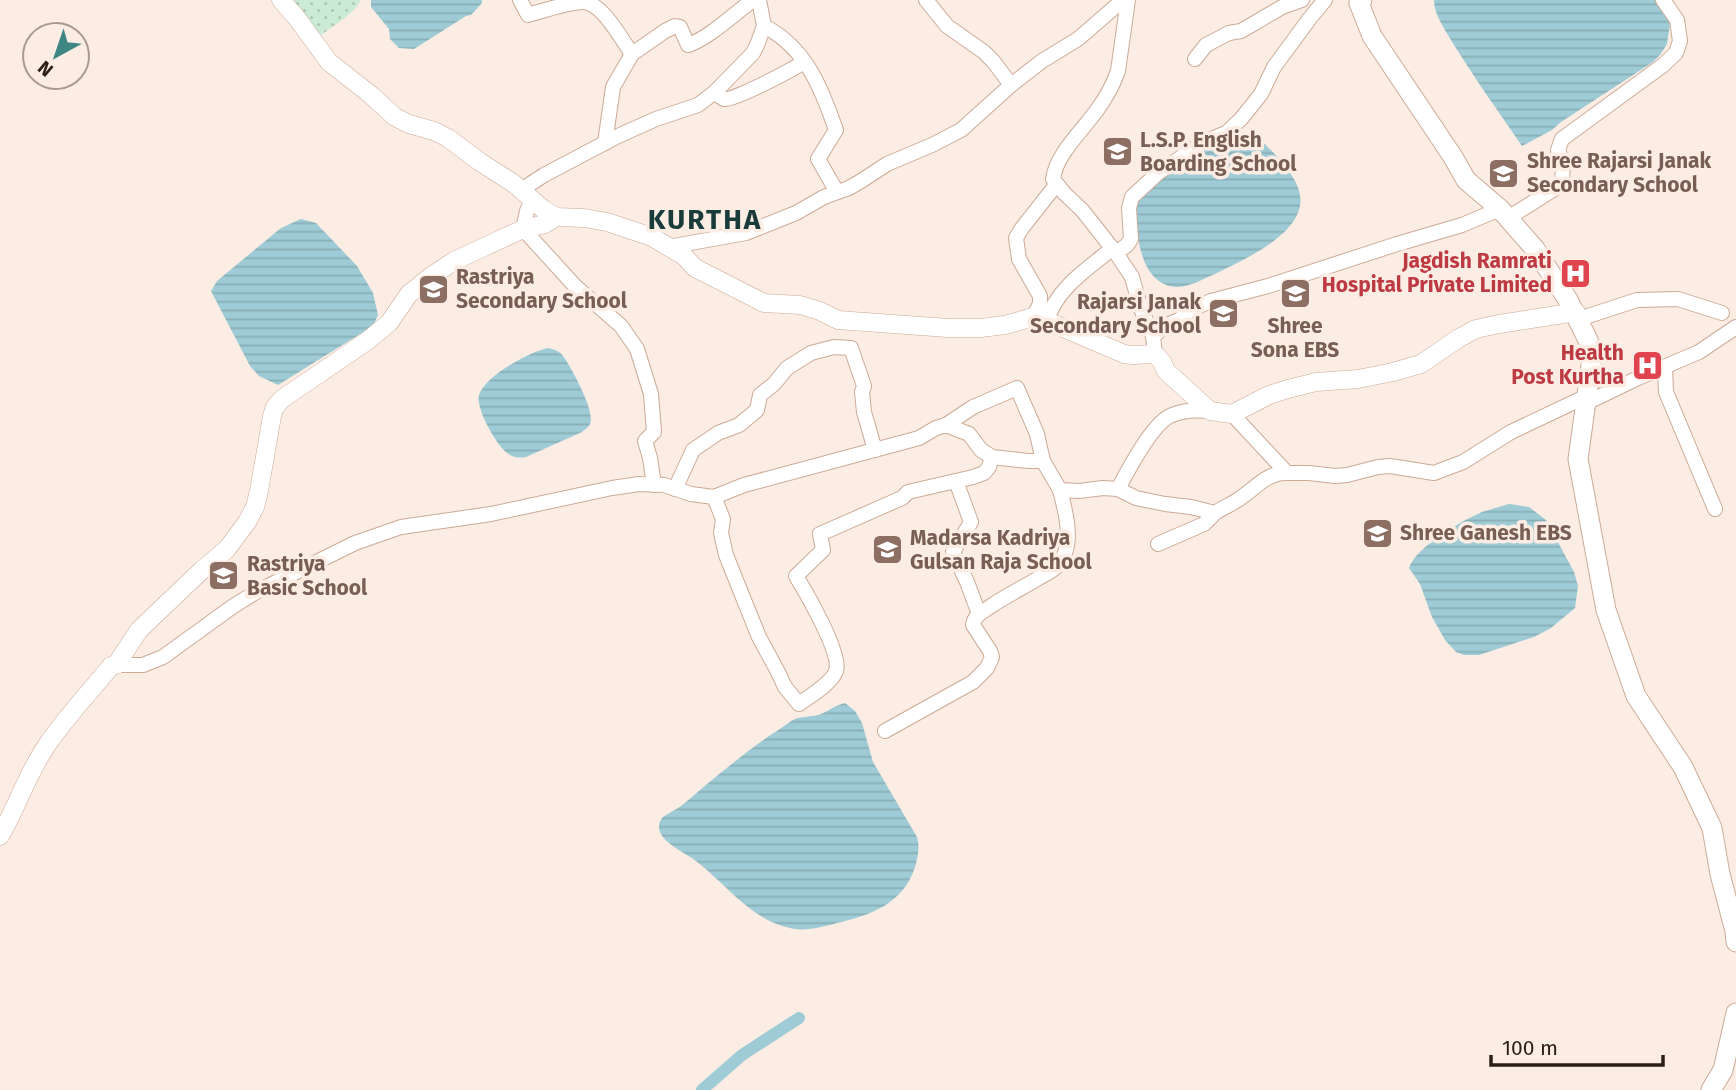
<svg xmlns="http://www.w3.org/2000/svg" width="1736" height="1090" viewBox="0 0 1736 1090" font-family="'Fira Sans',sans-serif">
<defs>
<pattern id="grass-dots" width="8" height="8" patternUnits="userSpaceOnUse" patternTransform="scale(1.75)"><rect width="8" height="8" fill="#cbebd5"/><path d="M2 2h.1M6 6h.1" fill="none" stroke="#aec9b6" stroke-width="1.8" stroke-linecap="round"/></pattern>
<pattern id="water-rules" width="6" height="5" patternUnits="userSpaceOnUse" patternTransform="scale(1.75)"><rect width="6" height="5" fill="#9ecbd5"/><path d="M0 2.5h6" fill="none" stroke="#88aeb6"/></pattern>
</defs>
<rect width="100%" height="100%" fill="#fbece4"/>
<!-- grass -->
<path fill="url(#grass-dots)" d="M292,0H361C353,15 334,25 320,36Z"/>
<!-- water -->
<g fill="url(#water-rules)">
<path d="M371,0H482V3L471,15L466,16L414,49L399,48L390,39L389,29L371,7Z"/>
<path d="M1434,0H1657L1670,24L1667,44L1660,55L1653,62L1561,122L1552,130L1522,146C1498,111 1473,76 1451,40C1444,28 1434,14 1434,0Z"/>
<path d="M1240,133C1243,134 1247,133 1250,134C1260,138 1272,151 1279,159C1290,172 1303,187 1300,206C1294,238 1241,261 1215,274C1205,278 1195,284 1185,286C1176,288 1167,287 1159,281C1137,265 1137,227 1134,202L1146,188L1221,139Z"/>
<path d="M301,219L316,223L357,266L373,293L378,315L373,326L278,385L259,376L250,366L211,291L217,281L281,228Z"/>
<path d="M548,348C554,349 559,351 563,356C571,367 596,412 590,424C588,428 585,429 582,432L526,457C521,458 515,458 510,455C498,449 475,408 479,395C485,376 529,352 548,348Z"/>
<path d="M1509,504L1529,507L1546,520L1574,572L1578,586L1575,608L1551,628L1534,637L1479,655H1464L1456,652L1445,640L1432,617L1420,584L1409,568C1416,547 1461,521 1482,512C1491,509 1500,507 1509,504Z"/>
<path d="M845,703L855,711L862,723L873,762L917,837C920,849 918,856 915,867C903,904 871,915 837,923C821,927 806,932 790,928C751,920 726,884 696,861C686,853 658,842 659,826C659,823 661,819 663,817C668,813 676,810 681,806C694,796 705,785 718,775C737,760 756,744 777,731C783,727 789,722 795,719C803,716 813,717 821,714C830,710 836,705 845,703Z"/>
</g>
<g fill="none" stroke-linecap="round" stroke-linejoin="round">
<!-- canal -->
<path stroke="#9ecbd5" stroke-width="12" d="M702,1090L742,1055L799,1018"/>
<defs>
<g id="minor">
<path d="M520,0L528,15C542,11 570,2 583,2C602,2 622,40 632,54"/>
<path d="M926,0L947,26L984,52L993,61L1011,85"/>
<path d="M1128,0L1118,71C1113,85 1106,98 1097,110C1083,130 1056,154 1053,179L1064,193L1082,210L1116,253L1132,277L1141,309L1153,336L1155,354"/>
<path d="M764,26C806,48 821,87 836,130L818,159L837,192"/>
<path d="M1195,59L1206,45L1229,33L1241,31L1282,7L1302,0"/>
<path d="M715,92C716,93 722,98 724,99C734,101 793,69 804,62"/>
<path d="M605,143L613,87L632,54L665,31L675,26L680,27L688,45C708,39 735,13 753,0"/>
<path d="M521,190L544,175L618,136L656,119L698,105L715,92L753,53L757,45L764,26L759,0"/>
<path d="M533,199L527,211L523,229L575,286L621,326L637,349L651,394L654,432L645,441L650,458L654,485"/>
<path d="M1508,218L1562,184L1563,163L1558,150L1562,139L1662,66L1676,53L1680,41L1677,20L1663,0"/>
<path d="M668,247L746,233L796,213L824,197L849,188L861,181L887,164L932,145L961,130L1011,85L1042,61L1078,39L1123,0"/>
<path d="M1116,253L1127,245L1131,239L1129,208L1132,197L1158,173L1202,143L1226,133L1241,119L1261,94L1274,67L1310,18L1325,0"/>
<path d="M1033,317L1040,304V296L1019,259L1016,238L1022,228L1056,185"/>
<path d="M1579,319L1637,300L1678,299L1722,313"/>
<path d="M1047,321C1055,291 1084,271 1108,252L1111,247"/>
<path d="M1153,336L1167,325L1179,320L1192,309L1211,301L1268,286L1397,244L1462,225L1500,209"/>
<path d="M1665,367L1666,392L1715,509"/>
<path d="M1584,404L1638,378L1699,352L1736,327"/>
<path d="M1232,414L1287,473H1309L1335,476L1347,475L1378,467L1390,466L1434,473L1463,462L1511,432L1587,396"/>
<path d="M946,425L973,407L1017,388L1037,434L1043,461"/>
<path d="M956,481L971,522L953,552L967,582L979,614"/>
<path d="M675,489L693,450L718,433L739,425L757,410L760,395L774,384L787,368L811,353L834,347L851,348L864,386L862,392L864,412L875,450"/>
<path d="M1118,489C1128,470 1153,422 1172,415C1183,410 1199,410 1210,411"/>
<path d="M714,497L723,519L721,533L726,555L742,595L759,637L778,672L785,687L799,704C810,696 832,683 836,671C842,654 806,592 796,576L823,550L820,534L902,498L908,492L973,477L984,473L989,467L992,457"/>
<path d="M1158,544L1204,524L1215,513"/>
<path d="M116,665H143L163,657L232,607L256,592L355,543L401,527L491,514L612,488L639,484L664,485L691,494L714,497L744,485L919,438L936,428L946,425L969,434L981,450L992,457L1028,461H1043L1060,490L1079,491L1103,488L1118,489L1136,498L1165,504L1191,507L1215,513C1222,508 1230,505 1236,501C1253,491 1266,472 1287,473"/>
<path d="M885,731L973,682L987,668L992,657L990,651L973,625C974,615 983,612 991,606C1006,596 1022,588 1037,579C1043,575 1051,572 1056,567C1076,548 1066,513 1060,490"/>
</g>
<g id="tertiary">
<path d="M281,0L296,17L329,62L371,95L395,117L409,124L434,131L448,138L480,162L513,183L543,209L556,217L584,218L607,222L652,237L684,256L695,268L764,303L800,305L820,311L838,320L948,328H981L1005,325L1033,317L1047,321L1124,354L1133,355L1155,354L1162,362L1166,371L1210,411L1232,414L1269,395L1288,389L1316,382L1358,379L1393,372L1421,364L1459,338L1476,329L1499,324L1576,312"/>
<path d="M0,836C17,807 27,774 47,745C66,717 90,692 111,666L116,665L139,630L202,570L227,549L247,522L255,507L259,491L272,416L275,407L282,399L367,341L389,323L409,294L430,277L454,261L482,248L523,229L545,224L556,217"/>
</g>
<g id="secondary">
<path d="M1362,0L1359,3L1372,36L1453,157L1466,180L1500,209L1535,249L1568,300L1588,340L1592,358L1578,459L1606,610L1636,696L1683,767L1712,828L1720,874L1735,931L1736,942"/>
<path d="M1711,1090L1723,1070L1736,1013"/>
</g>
</defs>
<!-- minor casing -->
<use href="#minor" stroke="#ccaa96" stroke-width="16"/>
<!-- tertiary casing -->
<use href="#tertiary" stroke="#ccaa96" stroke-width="19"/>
<!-- secondary casing -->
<use href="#secondary" stroke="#ccaa96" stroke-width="21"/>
<!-- minor -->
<use href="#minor" stroke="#fff" stroke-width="14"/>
<!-- tertiary -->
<use href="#tertiary" stroke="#fff" stroke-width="18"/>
<!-- secondary -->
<use href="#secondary" stroke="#fff" stroke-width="19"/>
</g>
<!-- icons -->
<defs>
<symbol id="school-square" viewBox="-11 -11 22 22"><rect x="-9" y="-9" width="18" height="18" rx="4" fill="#8d6e63" stroke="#fbece4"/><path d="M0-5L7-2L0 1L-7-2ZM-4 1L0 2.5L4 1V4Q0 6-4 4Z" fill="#fff"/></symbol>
<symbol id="hospital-square" viewBox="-11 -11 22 22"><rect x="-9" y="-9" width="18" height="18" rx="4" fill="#e0444e" stroke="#fbece4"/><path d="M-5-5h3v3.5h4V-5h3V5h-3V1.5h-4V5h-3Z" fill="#fff"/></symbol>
</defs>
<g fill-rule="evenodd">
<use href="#school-square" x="1100" y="134" width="35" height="35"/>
<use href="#school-square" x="1486" y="156" width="35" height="35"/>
<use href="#hospital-square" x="1558" y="256" width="35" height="35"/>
<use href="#school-square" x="416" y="272" width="35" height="35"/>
<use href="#school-square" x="1278" y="276" width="35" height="35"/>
<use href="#school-square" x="1206" y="296" width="35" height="35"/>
<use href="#hospital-square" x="1630" y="348" width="35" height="35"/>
<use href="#school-square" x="1360" y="516" width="35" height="35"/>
<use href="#school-square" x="870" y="532" width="35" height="35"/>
<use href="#school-square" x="206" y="558" width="35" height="35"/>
</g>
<g text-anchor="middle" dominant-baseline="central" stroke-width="7" stroke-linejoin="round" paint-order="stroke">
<!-- education labels -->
<g font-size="21" font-weight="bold" fill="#785e54" stroke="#fbece4" text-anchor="start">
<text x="1140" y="140">L.S.P. English<tspan x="1140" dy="24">Boarding School</tspan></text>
<text x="1527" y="161">Shree Rajarsi Janak<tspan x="1527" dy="24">Secondary School</tspan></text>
<text x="456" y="277">Rastriya<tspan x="456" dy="24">Secondary School</tspan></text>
<text x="1201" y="302" text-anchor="end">Rajarsi Janak<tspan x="1201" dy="24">Secondary School</tspan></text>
<text x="1295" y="326" text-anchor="middle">Shree<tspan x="1295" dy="24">Sona EBS</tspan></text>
<text x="1400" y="533">Shree Ganesh EBS</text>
<text x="910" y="538">Madarsa Kadriya<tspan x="910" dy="24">Gulsan Raja School</tspan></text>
<text x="247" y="564">Rastriya<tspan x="247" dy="24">Basic School</tspan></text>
</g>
<!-- health labels -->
<g font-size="21" font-weight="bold" fill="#be3a42" stroke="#fbece4" text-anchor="end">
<text x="1552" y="261">Jagdish Ramrati<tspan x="1552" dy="24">Hospital Private Limited</tspan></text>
<text x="1624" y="353">Health<tspan x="1624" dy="24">Post Kurtha</tspan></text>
</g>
<!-- district labels -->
<g font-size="28" font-weight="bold" letter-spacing="2" fill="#193b3a" stroke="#fbece4">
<text x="705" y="219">KURTHA</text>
</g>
</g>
<!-- north arrow -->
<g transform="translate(56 56) rotate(220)"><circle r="33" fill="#fbece4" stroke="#a89a92" stroke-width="2"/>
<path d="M0-5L12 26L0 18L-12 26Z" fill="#3e8683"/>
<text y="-10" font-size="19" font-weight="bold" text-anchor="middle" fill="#2c1f17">N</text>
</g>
<!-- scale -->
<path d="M1491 1055v10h172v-10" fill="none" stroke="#2c1f17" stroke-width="3.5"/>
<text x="1502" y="1055" font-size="21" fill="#2c1f17" stroke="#fbece4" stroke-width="5" paint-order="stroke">100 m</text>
</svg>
